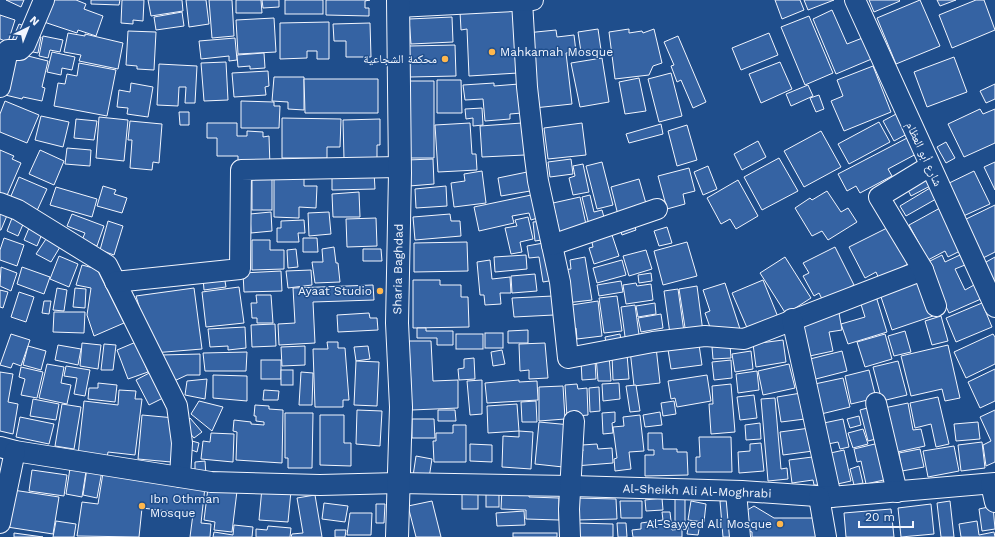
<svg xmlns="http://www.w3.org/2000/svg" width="995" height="537" viewBox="0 0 995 537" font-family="'Work Sans','Noto Naskh Arabic',sans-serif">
<rect width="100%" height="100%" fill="#1f4e8c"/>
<!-- building -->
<g fill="#3563a3" stroke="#f2f6ff">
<path d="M6,0H24L21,7Z"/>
<path d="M48,0H76L86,4L84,9L103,16L96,36L78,30L77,33L41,21Z"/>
<path d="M91,0H120L119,5L91,4Z"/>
<path d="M122,0H144L143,21L133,20V24L121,23Z"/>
<path d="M148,0H182L183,11L151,16Z"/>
<path d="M186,0H206L209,24L189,27Z"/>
<path d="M209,0H232L234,36L212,38Z"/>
<path d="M236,0H261L262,13H236Z"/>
<path d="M262,0H279V7L263,8Z"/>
<rect x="285" y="0" width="38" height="14"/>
<path d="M326,0H370L365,1V8H369V16L326,15Z"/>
<path d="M775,0H800L804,10L782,19Z"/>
<path d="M804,0H834L808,10Z"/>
<path d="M869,0H899L900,1L874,12Z"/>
<path d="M920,0L940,46L896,64L877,18Z"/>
<path d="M937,0H956L940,6Z"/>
<path d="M976,0H984L995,30L952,48L939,15Z"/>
<path d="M514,9L518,73L469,76L467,29L461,30L460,12Z"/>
<path d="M832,10L847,44L865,37L874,58L836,74L813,19Z"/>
<path d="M182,12L184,26L156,30L154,17Z"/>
<path d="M0,15L15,20L8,42L0,39Z"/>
<path d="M809,16L833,73L805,85L781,27Z"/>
<path d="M452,17L453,42L411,44L409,19Z"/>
<path d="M274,18L276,52L238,54L236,20Z"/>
<path d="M329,22V59H317V51H307V58L280,59V23Z"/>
<path d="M370,23L371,57H346V41H334L333,24Z"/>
<path d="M19,24L27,27L19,46L11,43Z"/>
<path d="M598,29L601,50L581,52L578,32Z"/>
<path d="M629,29V33L642,31L643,33L654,29L662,63L653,66L649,75L615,79L609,32Z"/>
<path d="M556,30L557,37L574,35L576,52L566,53L572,104L534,108L526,33Z"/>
<path d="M128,31L156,32L154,70L137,69V66L126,65Z"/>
<path d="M68,33L85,36V34L123,43L118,69L79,61L81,55L64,52Z"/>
<path d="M769,33L778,55L741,70L732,48Z"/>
<path d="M32,36L41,37L38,53L28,51Z"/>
<path d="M43,36L63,40L60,52L50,50L48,58L39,56Z"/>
<path d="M678,36L706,102L693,108L681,80L677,82L671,66L674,65L664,42Z"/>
<path d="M235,38L237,60L229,61V56L201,59L199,41Z"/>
<path d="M455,45L456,76L410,77L409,46Z"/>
<path d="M12,52L48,61L42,87L45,88L42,101L23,97L22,99L1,94Z"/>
<path d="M52,52L75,57L72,70L62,68L61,75L47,72Z"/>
<path d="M264,53L265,68L250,69V66L238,67L237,55Z"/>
<path d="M954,57L967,92L927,107L914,72Z"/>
<path d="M602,58L609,102L580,107L571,63Z"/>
<path d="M226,62L228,100L204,101L201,63Z"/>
<path d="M780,62L792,89L761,103L749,74Z"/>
<path d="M79,63L116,70L107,116L54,106L58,83L65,84L67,74L77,76Z"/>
<path d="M159,64L197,66L195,103H185L186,87H179L178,106L157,105Z"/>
<path d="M873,66L891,112L844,131L831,101L843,96L837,80Z"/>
<path d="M268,71L269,86L265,87L266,95L234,97L232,73Z"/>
<path d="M671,73L682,116L659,122L648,79Z"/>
<path d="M274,77H304V110L288,109V102L272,101Z"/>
<path d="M639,78L646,111L625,114L619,82Z"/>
<path d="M304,79H378V113H305Z"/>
<path d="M437,80H461L462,113H437Z"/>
<path d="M404,81H434V158H405Z"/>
<path d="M131,83L153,87L148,117L127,114L128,108L117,107L119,90L130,92Z"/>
<path d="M494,83V86L519,84L522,113L510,114V119L485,121L483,99L465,100L463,85Z"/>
<path d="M995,84V99L986,103L980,91Z"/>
<path d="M808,85L813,96L791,106L786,94Z"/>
<path d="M819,95L824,109L816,112L810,98Z"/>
<path d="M5,101L39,115L27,143L0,132V114Z"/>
<path d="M241,101L274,102V106H280L279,128H241Z"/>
<path d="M482,108L483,125L473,126V118L466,119L465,109Z"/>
<path d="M980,109L983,114L995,109V143L964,157L948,124Z"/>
<path d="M179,112H189V125H180Z"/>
<path d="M898,113L909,133L894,141L883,121Z"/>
<path d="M41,116L69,122L63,147L35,140Z"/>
<path d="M99,117L128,120L124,161L96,158Z"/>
<path d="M282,118L341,119L340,147H327V158H282Z"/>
<path d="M76,119L97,121L94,140L74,138Z"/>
<path d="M380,119V145H377V158L344,159L343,120Z"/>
<path d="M130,121L162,124L159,163L153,162L152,170L130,168L132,140H128Z"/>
<path d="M879,122L890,142L849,164L838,144Z"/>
<path d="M207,123H237V136H247V131L263,132V137L269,136L270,167H238V156H217V138H207Z"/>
<path d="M470,123L472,154H476L477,170L438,172L435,125Z"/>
<path d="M522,123L525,155L482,157L480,126Z"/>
<path d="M582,123L586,155L548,159L544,128Z"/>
<path d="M661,124L663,134L629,143L626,134Z"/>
<path d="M687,125L697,160L677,166L668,131Z"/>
<path d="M821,131L841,167L804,187L784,151Z"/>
<path d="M909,137L918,153L888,169L892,176L860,193L856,186L847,191L838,174Z"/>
<path d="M758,141L766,157L742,170L734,154Z"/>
<path d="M946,142L955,158L946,163L937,147Z"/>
<path d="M67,148L91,150L90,166L65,164Z"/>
<path d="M0,150L14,156L12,159L21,163L5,200L0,198Z"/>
<path d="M40,150L64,161L54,185L29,174Z"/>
<path d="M779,158L798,191L762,210L744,177Z"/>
<path d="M433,159L434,184L409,186L407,160Z"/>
<path d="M571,159L573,174L550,177L548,162Z"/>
<path d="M602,162L613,205L597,209L586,166Z"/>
<path d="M995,162V190L984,167Z"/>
<path d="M583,164L589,192L573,195L569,178L575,176L573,166Z"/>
<path d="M708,166L717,189L703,195L694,172Z"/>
<path d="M689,168L695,191L683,194L685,204L667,209L658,176Z"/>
<path d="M482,171L486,203L454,207L451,183L465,181L464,174Z"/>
<path d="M532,171L536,190L501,196L498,178Z"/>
<path d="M974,171L990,204L959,218L943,186Z"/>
<path d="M274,172H304V186H317L316,208L299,207V218L274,217Z"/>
<path d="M374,172L375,189L332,190V173Z"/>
<path d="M925,173L932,185L911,196L905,184Z"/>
<rect x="252" y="174" width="20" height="36"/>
<path d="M19,177L47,189L35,215L8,203Z"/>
<path d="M639,179L647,207L618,215L611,187Z"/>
<path d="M738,180L758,216L736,229L730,219L721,224L707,198Z"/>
<path d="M103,186L116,190L114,194L127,198L122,213L97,206Z"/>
<path d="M446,186L447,206L416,208L415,189Z"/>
<path d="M56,187L97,199L92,217L50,205Z"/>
<path d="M930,188L936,199L906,216L900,206Z"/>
<path d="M827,191L841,212L848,208L857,222L828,240L822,231L812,236L795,208L810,198L812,200Z"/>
<path d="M359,192L360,217H333L332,194Z"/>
<path d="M536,194L541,217L531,220L529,213L512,216L514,223L479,231L474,207Z"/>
<path d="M590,195L594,212L602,210L605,221L589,225L582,197Z"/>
<path d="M580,197L587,229L560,235L553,203Z"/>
<path d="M995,205V252L979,260L960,222Z"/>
<path d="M940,208L962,250L948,257L945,251L928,260L909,225Z"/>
<path d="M0,210L8,213L1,230H0Z"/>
<path d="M271,212L272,231L251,233L250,214Z"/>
<path d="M329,212L331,234L309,236L308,213Z"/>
<path d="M72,214L104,226L97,246L82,240L85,233L67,226Z"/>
<path d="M450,214L451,221H460L461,236L415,240L413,217Z"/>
<path d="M528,217L533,239L520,242L522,252L511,254L505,228L517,226L515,220Z"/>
<path d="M12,218L24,222L18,236L7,231Z"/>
<path d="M376,218L377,246L347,247L346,219Z"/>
<path d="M304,220L305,233H298L299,242H277V228H281V221Z"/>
<path d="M108,221L123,226L114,255L100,250Z"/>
<path d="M545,221L548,239L535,241L533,222Z"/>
<path d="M633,221L636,230L622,235L619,226Z"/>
<path d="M891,226L910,263L879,279L876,272L865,278L849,247Z"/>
<path d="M667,227L672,243L659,246L654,231Z"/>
<path d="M29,228L42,234L37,246L24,240Z"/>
<path d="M611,232L619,256L594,264L589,248L593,247L591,238Z"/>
<path d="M4,238L24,245L17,266L0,260V250Z"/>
<path d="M303,238H317L318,252H303Z"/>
<path d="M46,239L60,247L51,262L36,254Z"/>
<path d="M252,240H270V250H284V269L252,270Z"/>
<path d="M467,242L468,271L414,272V243Z"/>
<path d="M549,242L555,280L543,282L539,257L529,258L527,246Z"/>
<path d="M687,242L697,276L663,285L654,251Z"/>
<path d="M334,247L336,263H338L340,282L315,283L312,262H323L322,249Z"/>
<path d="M835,247L854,285L823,301L819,293L814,296L803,276L809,273L803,263Z"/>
<path d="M296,249L298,267L288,268L287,250Z"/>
<path d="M363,249H381L382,261H363Z"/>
<path d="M646,250L652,269L629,276L623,256Z"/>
<path d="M526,255L527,269L495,272L494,257Z"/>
<path d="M942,255L945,262L960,255L965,265L955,269L965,290L974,285L981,299L949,313L926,263Z"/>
<path d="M59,256L78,264L69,287L50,279Z"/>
<path d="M585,257L592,300L566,303L561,270L571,269L570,260Z"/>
<path d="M785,257L811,298L786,314L760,273Z"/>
<path d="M995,257V295L979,266Z"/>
<path d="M490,260L492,279L510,277L511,293H500L501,304L485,305L484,295H480L477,262Z"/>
<path d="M622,260L626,275L597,283L593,268Z"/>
<path d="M82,265L97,269L124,323L94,336L87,315L91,288L76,285Z"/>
<path d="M1,267L17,273L11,291L0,286Z"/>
<path d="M22,267L50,277L44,294L17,284Z"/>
<path d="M311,270L312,285L288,288L286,271Z"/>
<path d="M281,271L282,291L244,292L243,273Z"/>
<path d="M651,273L652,281L639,283L638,275Z"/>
<path d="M535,274L537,291L512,293L511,276Z"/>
<path d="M224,275L226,287L204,290L203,278Z"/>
<path d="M413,280H440V285H461V297H468L469,327L413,328Z"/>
<path d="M763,280L778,317L748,330L732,293Z"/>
<path d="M921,280L933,316L892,330L880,294Z"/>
<path d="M621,281L623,292L599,296L597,285Z"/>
<path d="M636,283L637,286L651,284L653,300L626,304L623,285Z"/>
<path d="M725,283L741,332L712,333L705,313L710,311L703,290Z"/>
<path d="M373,285L374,300L313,302L315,343L279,345L278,324L295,323L293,288Z"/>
<path d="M697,286L703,332L686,334L679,289Z"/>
<path d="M239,287L244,323L206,327L202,292Z"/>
<path d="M57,288L67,290L64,311L53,310Z"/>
<path d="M75,288L86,289L85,308L73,307Z"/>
<path d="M194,288L202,349L153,353L136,296Z"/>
<path d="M678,289L684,332L670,334L664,291Z"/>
<path d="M0,290L8,292L3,308L0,307Z"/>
<path d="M19,292L34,297L26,322L11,317Z"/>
<path d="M875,293L887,332L848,344L841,324L865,317L859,298Z"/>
<path d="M256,295H271L273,323H257V318H252L251,303H257Z"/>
<path d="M553,296L554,315L514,317L512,298Z"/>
<path d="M617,296L622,331L604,333L599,298Z"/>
<path d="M44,301H51L49,314L42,313Z"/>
<path d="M598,301L602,336L577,339L576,328L568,329L565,306Z"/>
<path d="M655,303L656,314L638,317L636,306Z"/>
<path d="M982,303L992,327L956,342L946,318Z"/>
<path d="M635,305L640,342L626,344L621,307Z"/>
<path d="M54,312H85L84,333L53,332Z"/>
<path d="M369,313L370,318H377L378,330L338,332L337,315Z"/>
<path d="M839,313L842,330L829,332L833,351L805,357L798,321Z"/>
<path d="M661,314L663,328L641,332L638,318Z"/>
<path d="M941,316L948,341L932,345L925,321Z"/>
<path d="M275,324L276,346L252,347L251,325Z"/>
<path d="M245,327L246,348L228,350V346L210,347L208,329Z"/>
<path d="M417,328H426V331H453V345H437V338H417Z"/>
<path d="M528,330V343H508V331Z"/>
<path d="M905,331L911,352L894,356L888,336Z"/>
<rect x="485" y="333" width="18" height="15"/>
<path d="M11,334L30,340L21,366L13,363L11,368L0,365Z"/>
<rect x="456" y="334" width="27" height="15"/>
<path d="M620,334L622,346L607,349L605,337Z"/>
<path d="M885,334L892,359L865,367L857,342Z"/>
<path d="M993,334L995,337V364L966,378L954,352Z"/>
<path d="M698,338L702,365L671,369L667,343Z"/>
<path d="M783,340L786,362L756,367L753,344Z"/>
<path d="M409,341H431L433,381L458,380V408L412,410Z"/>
<path d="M136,342L148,372L128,379L117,350Z"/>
<path d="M327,342H338V348H345L349,400H343V407H315L313,349H328Z"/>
<path d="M82,343L101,345L98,369L80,366Z"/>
<path d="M545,343L548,378L529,379V370L520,371L519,344Z"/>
<path d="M104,344L116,345L113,370H101Z"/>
<path d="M58,345L81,349L78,365L55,360Z"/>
<path d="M730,345L731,358L713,359L712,347Z"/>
<path d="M948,345L960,398L945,401L942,389L911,396L901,356Z"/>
<path d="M28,346L46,351L41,370L23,365Z"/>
<path d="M305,346V365L282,366L281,347Z"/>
<path d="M368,346L370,359L356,361L354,347Z"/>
<path d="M656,347L660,383L634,386L630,350Z"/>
<path d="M502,350L505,364L493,366L491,352Z"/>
<path d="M751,351L753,369L735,372L732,354Z"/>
<path d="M842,351L847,371L812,380L806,360Z"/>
<path d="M247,352L246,371H205L203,353Z"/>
<path d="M200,354V375H187L172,382L161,355Z"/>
<path d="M627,354L629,379L613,380L612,355Z"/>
<path d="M609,355L611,381H598L596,356Z"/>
<path d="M474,358L475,379L459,380L458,369L464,368V359Z"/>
<rect x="261" y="360" width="20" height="19"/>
<path d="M595,360L596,379L582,380L581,361Z"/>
<path d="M731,360L732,378L714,380L712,362Z"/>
<path d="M356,361L379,362L377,406L354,405Z"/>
<path d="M898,361L907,395L882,401L873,367Z"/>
<path d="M47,364L64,367L61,383L71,385L67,404L39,398Z"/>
<path d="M789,364L795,388L763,395L758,371Z"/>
<path d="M66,366L90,370L85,396L74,394L77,378L64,376Z"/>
<path d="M21,367L43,372L37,398L21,395L25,379L19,377Z"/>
<path d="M995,369V401L980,408L968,382Z"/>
<rect x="281" y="370" width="12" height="15"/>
<path d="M869,370L876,398L851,404L845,376Z"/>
<path d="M153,371L167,396L149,405L136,380Z"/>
<path d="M757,371L759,390L738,393L736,374Z"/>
<path d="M0,372L13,374L8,402L18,404L13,434L0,431Z"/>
<path d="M301,372L313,373L312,405H299Z"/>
<path d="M213,375L247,376V401L213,398Z"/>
<path d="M707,375L711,401L677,407L675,398L671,399L668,381Z"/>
<path d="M843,378L850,407L817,415L810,385Z"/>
<path d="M207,379L205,399L185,395L187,381Z"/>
<path d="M482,380V414L470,415L467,381Z"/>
<path d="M519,380V382L537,381L538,400L487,403L485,383Z"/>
<path d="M98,383L117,385L115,402L88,399L89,388H98Z"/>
<path d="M619,383L620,399L603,401L602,384Z"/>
<path d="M577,384L578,389L587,388L588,415L567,417L565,385Z"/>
<path d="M731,384L735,432L711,434L709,404H713L712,386Z"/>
<path d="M636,385L640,411L630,412L626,386Z"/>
<path d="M563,386L565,419L539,421V387Z"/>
<path d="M599,387L600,411L590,412L589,388Z"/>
<path d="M119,390L136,391L135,399H142L135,455L108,452L107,458L78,455L84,401L118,405Z"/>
<path d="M264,390L279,391L278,400H263Z"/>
<path d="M801,393L805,419L781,422L777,397Z"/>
<path d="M754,395L757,418L740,420L737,397Z"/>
<path d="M938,397L949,444L936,447L931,424L915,428L910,403Z"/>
<path d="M775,398L781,469L787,468L788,479L768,481L761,399Z"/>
<path d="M33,399L59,404L56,420L30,416Z"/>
<path d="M199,401L223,407L212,431L191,414Z"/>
<path d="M536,401L537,422H522L521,402Z"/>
<path d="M674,401L676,414L663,416L661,403Z"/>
<path d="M908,403L913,430L921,429L925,446L893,453L884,408Z"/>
<path d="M62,404L81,407L74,449L55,446Z"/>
<path d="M517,404L519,431L488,433L487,406Z"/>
<path d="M255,405L269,406V409L283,410L282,463L236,460L237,432L233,431L234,420L251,422V424L264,425V422L256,421V416H254Z"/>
<path d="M871,407L880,438L868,441L860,410Z"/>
<path d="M357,410L382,411L380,446L356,444Z"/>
<path d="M438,410H455L456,421H438Z"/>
<path d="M995,410V462L986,466L983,445L991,441L980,417Z"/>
<path d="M615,412V422L612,423L613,433L603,434L602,413Z"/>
<path d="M660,412L662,425L645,427L643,415Z"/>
<path d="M285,413H313L312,468H288V458H285Z"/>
<path d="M142,415L175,418L171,462L138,459Z"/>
<path d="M320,415H344V443H351V466L320,465Z"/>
<path d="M640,415L644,451L629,452L631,469L615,471L614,459L617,458L613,427L624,426L623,417Z"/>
<path d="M859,416L861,425L850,428L847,419Z"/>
<path d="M20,417L54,424L49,444L16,437Z"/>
<path d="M190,418L202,432L194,438L182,424Z"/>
<path d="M412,419H434L435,438H412Z"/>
<path d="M843,419L849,447L840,449L838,442L823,445L819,424Z"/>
<path d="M539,422L571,425L563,467L535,464Z"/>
<path d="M978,422L980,439L956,441L954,424Z"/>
<path d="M760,423L761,439L746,440L745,425Z"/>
<path d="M453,425H466V462H434L433,441H436V433H453Z"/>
<path d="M810,428L813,451L783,455L780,432Z"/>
<path d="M863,429L868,444L853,448L848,433Z"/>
<path d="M519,431L533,432L531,469L502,467L503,436L519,437Z"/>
<path d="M211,433L234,434L233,462L201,459L203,441L210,442Z"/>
<path d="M648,433H662L663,449H677V452H687L688,475L645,476V455H654V450H648Z"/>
<path d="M699,437H731L732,472H696V457H700Z"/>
<path d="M192,441L199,443L197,452L189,449Z"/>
<path d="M982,442L985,468L961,471L958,445Z"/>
<path d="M761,443L764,471L739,473L738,452L750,451V444Z"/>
<path d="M879,443L888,479L866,484L861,461L857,462L854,449Z"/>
<path d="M470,444L492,445V462L470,461Z"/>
<path d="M597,444L598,449L612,448L613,463L575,466L574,452L583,451L582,445Z"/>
<path d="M954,446L959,471L928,477L923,451Z"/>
<path d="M920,449L924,467L902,471L899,453Z"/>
<path d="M844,450L851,481L833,485L826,454Z"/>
<path d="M416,456L432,459L429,478L413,476Z"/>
<path d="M820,456V485H814L813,480L792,483L789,460Z"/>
<path d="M205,461L206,475H195V462Z"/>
<path d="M71,462L87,465L82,497L66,494Z"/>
<path d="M859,466L863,483L854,485L850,469Z"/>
<path d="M87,468L102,471L97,498L83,495Z"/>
<path d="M32,470L67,475L64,496L29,491Z"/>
<path d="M103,473L205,487L201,523L211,524L210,537H190L193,514L142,508L139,537L77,536L82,502L98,504Z"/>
<path d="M208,488L237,491L232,532L214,530L215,522L204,520Z"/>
<path d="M262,488L291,491L288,522L259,520Z"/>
<rect x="462" y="488" width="16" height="21"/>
<rect x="486" y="488" width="13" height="19"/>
<path d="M502,489H529V497L559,498V520L526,519V510L501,509Z"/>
<path d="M13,490L59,497L53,534L7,527Z"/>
<path d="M315,495L322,537H291L292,534L303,533L297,498Z"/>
<path d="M575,498L616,499L617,519L576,520Z"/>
<path d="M662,498L663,510L646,511L645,500Z"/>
<rect x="675" y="498" width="10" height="29"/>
<path d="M732,500L735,537H723L720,501Z"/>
<path d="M432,501L441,537H416L408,506Z"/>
<path d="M620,501H642V518H621Z"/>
<path d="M691,501L706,504L704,522L688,520Z"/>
<path d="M950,501L954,537H941L937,503Z"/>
<path d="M324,503L348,506L345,522L322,519Z"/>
<path d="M376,504H385L384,523H376Z"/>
<path d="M931,504L934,534L901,537L898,508Z"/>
<path d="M754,506L774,518H814L817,537H752V532L747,530L744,512Z"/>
<path d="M993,506L995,529L982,531L979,509Z"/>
<path d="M891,509L894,537H846L844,513Z"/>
<path d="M524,511L525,525L497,526L496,513Z"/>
<path d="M662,512H670L672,530L682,529V537H633L632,530L641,529V523L663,520Z"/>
<path d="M350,513H372L371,535H347Z"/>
<path d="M56,521L76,524L74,537H53Z"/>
<path d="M977,521L979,535L994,532L995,537H961L959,524Z"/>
<path d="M575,523L613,524V537H573Z"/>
<path d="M617,523H626L627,537H618Z"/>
<path d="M689,523L700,524L698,535L687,534Z"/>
<path d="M234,525L253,527L252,537H213L214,532L233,535Z"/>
<path d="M268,526L291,528L290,537H256V529L267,530Z"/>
<path d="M335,530H346L345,537H335Z"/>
<path d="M14,533L43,537H14Z"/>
<rect x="513" y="533" width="44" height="4"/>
</g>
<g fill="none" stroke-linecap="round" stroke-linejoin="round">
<defs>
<g id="minor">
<path d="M855,0L995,307"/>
<path d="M522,1L527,87L535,158L538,181L560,282L568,358L653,342L705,336L744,339L923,270"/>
<path d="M398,7L533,0"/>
<path d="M0,87L8,50H20L25,45L44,0"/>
<path d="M930,166L879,197L923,270L936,306"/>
<path d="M0,203L18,210L107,265L177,406L182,443L180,477"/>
<path d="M552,245L657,209"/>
<path d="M115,282L240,269L241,170L399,167"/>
<path d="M792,319L831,497"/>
<path d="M876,403L897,492"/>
<path d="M0,447L15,451L211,482L320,485L398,483L572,486L742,491L831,497L995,483"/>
<path d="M991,484L995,502"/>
<path d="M736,492L740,537"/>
<path d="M819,497L826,537"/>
<path d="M0,523L15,451"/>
<path d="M570,537L569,509L574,421"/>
</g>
<path id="major" d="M397,537L401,407L397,323L400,173L398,0"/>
</defs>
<!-- minor casing -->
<use href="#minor" stroke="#f2f6ff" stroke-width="22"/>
<!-- major casing -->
<use href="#major" stroke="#f2f6ff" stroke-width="24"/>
<!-- minor -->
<use href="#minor" stroke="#1f4e8c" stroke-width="20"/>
<!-- major -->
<use href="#major" stroke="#1f4e8c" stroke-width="22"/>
</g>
<!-- markers -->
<g fill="#ffb74d" stroke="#1f4e8c" stroke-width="1.5">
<circle cx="492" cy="52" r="4"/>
<circle cx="445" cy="59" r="4"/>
<circle cx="380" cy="291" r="4"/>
<circle cx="142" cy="506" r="4"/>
<circle cx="780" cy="524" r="4"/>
</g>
<g text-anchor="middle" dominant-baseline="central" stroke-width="3" stroke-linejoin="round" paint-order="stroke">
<!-- poi labels -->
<g font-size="12" fill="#f2f6ff" stroke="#1f4e8c" text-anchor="end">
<text x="500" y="52" text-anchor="start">Mahkamah Mosque</text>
<text x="437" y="59">محكمة الشجاعية</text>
<text x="372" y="291">Ayaat Studio</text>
<text x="150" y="499" text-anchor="start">Ibn Othman<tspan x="150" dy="14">Mosque</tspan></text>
<text x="772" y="524">Al-Sayyed Ali Mosque</text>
</g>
<!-- street labels -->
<g font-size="12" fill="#f2f6ff" stroke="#1f4e8c">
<text transform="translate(924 154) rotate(65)">شارع أبو العظام</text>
<text transform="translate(398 269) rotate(-89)">Sharia Baghdad</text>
<text transform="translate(697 491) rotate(2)">Al-Sheikh Ali Al-Moghrabi</text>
</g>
</g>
<!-- north arrow -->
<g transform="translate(28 28) rotate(43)" stroke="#1f4e8c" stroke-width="3" paint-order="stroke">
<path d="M0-3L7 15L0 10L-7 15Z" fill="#f2f6ff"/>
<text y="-6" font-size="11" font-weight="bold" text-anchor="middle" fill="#f2f6ff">N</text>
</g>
<!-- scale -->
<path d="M859 521v6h54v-6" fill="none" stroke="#f2f6ff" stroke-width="2"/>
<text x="865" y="521" font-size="12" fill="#f2f6ff" stroke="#1f4e8c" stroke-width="3" paint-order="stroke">20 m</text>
</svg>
